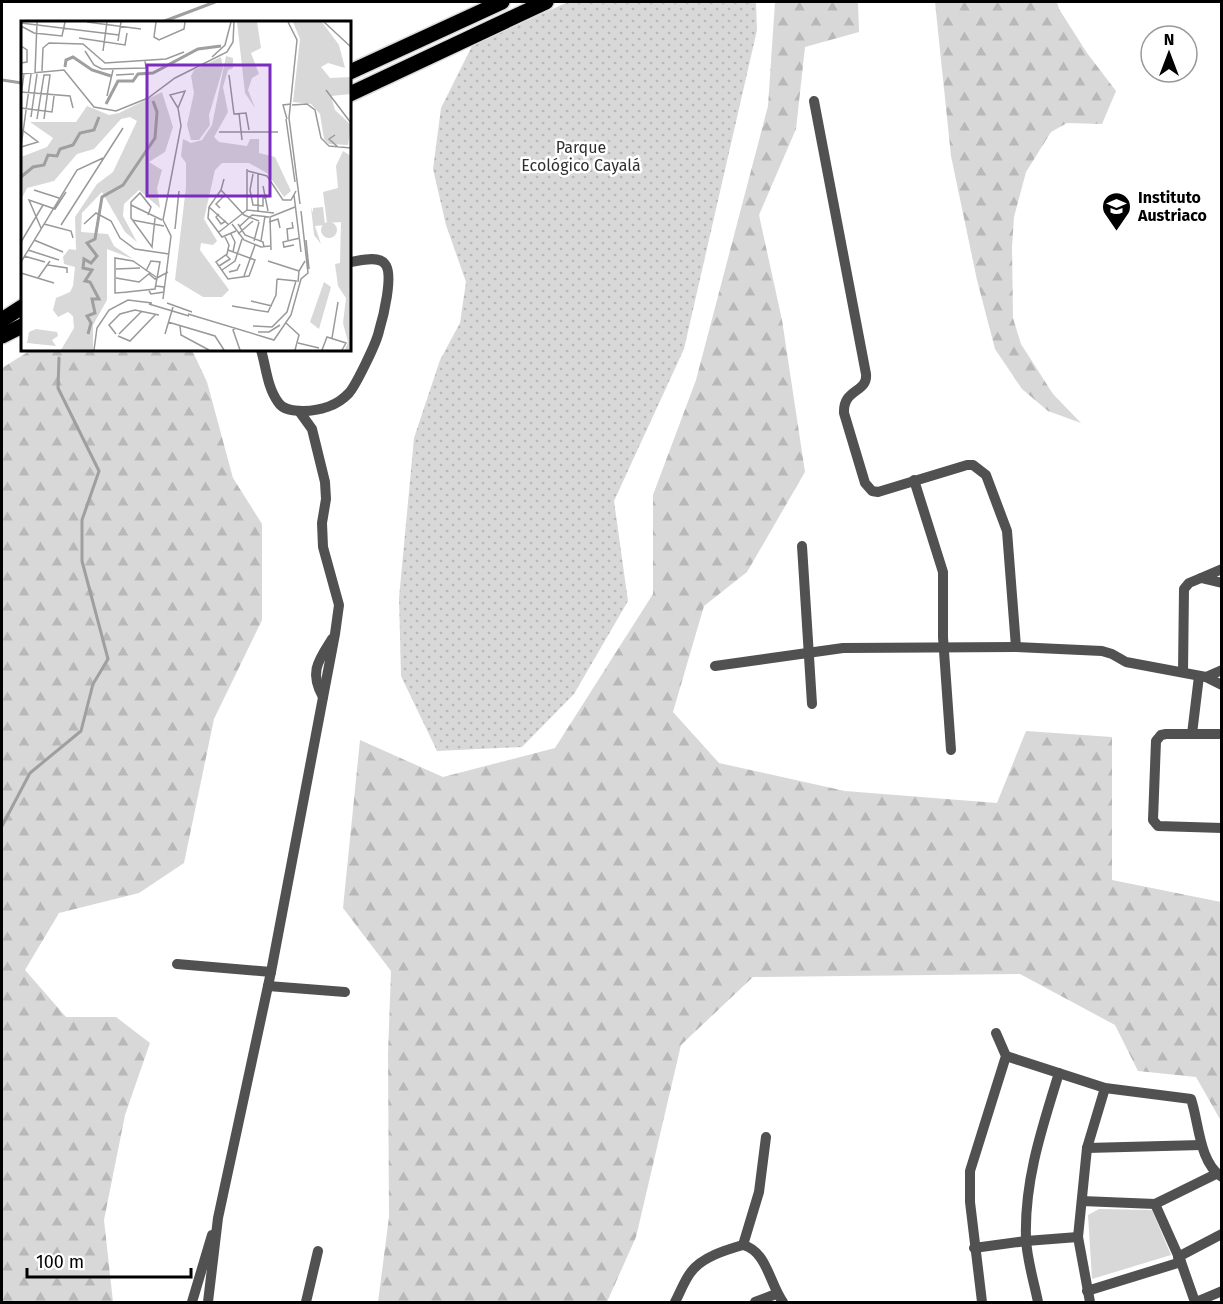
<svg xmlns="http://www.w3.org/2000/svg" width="1223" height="1304" viewBox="0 0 1223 1304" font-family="'Fira Sans',sans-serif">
<defs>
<pattern id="forest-firs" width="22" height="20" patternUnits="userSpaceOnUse" patternTransform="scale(1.5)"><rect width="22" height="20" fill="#d8d8d8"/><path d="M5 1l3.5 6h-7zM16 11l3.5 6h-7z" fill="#b8b8b8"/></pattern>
<pattern id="park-dots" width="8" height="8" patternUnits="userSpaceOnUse" patternTransform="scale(1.5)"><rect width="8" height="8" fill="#d8d8d8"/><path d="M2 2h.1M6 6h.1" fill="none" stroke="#b8b8b8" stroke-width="1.8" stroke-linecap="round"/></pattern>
</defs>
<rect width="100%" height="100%" fill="#fff"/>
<!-- grass -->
<path fill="#d8d8d8" d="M1099,1209L1152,1210L1171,1255L1092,1279L1088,1215Z"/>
<!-- forest -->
<g fill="url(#forest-firs)">
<path d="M775,2H858L859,32L805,47L796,129L759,215L782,320L805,472L747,572L704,606L673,712L719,763L845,791L997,803L1026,731L1112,737V880L1221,902V1121L1196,1077L1138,1071L1115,1025L1020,974L753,977L681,1045L636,1237L607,1302H378L389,1217L388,1054L391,971L343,908L360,740L443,777L555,748L653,594V495L696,380L768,106Z"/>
<path d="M935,2H1057L1059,9L1087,53L1116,91L1102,124L1067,123L1051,132L1026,172L1014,217L1012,247L1013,318L1021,344L1053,394L1081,423L1048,411L1022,389L995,349L977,280L951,156Z"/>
<path d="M31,350H192L207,382L233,478L262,524V620L214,719L184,863L139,893L59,913L25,970L66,1017H116L150,1043L125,1115L104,1220L113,1302H2V368Z"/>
</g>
<!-- park -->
<path fill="url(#park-dots)" d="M568,2H756L757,30L684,349L614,501L628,601L574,694L522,747L437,751L401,676L399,598L414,438L440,360L460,323L466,282L446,225L433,169L441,108L472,46Z"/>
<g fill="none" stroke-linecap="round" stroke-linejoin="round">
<!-- stream -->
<g stroke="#9f9f9f" stroke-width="3">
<path d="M162,22L215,2"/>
<path d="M2,80L22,83"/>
<path d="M2,826L30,773L81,731L93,684L108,659L82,561V520L99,471L58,388L59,358"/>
</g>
<defs>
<g id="primary">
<path d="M350,72L502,2"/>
<path d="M350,94L546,2"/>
<path d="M2,320L22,307"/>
<path d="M2,336L22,326"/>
</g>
</defs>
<!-- primary casing -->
<use href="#primary" stroke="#dbdbdb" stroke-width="18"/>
<!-- minor -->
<g stroke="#515151" stroke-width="10">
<path d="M814,101L866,374C868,393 843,388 844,413L865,483L872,491L878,492L967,465H973L986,475L1007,531L1016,647"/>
<path d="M261,350C266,366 267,387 278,402C283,410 293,411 303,411C319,411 337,406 349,393C356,385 377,342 379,331C383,318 394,274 385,264C378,255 359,261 350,262"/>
<path d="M914,480L943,572V637L951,750"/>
<path d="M802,546L812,704"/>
<path d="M1222,569L1201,578L1222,583"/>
<path d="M715,666L843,648L1016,647L1102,651L1112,654L1126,662L1206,677L1222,685"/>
<path d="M1183,672L1184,589L1189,583L1201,578"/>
<path d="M1206,677L1222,670"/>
<path d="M323,697C309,672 318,661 332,639"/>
<path d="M1192,734L1199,676"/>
<path d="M1222,734H1166L1161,735L1156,741L1153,820L1158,826L1222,828"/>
<path d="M177,964L271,972"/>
<path d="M268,986L345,992"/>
<path d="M1006,1056L1105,1088L1191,1099C1199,1122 1199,1163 1222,1177"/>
<path d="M1087,1148L1201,1145"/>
<path d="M1082,1201L1155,1204L1216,1174"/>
<path d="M1155,1204L1181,1262L1195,1302"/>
<path d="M743,1245L759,1192L766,1137"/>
<path d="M974,1248L1026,1241L1078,1237"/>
<path d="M1178,1257L1222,1234"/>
<path d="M1087,1291L1181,1262"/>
<path d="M192,1302L212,1235"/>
<path d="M208,1302L218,1218L271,972L335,634L339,605L323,547L322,523L326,499L325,482L312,429L299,411"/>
<path d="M306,1302L318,1251"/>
<path d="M675,1302C680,1293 684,1281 691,1272C702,1257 726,1250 743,1245C767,1251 770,1285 783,1302"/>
<path d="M755,1302L776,1294"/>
<path d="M982,1302L970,1202V1171L1006,1056L996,1033"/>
<path d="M1038,1302C1034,1282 1027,1260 1026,1239C1024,1181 1042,1128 1059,1073"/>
<path d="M1090,1302L1078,1237L1087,1148L1105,1088"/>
<path d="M1196,1302L1222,1291"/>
</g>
<!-- primary -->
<use href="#primary" stroke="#000" stroke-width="15"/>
</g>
<!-- icons -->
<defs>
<symbol id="school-pin" viewBox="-11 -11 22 30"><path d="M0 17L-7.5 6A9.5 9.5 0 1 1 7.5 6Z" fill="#000" stroke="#fff"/><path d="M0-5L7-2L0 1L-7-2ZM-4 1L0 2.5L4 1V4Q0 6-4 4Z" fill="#fff"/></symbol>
</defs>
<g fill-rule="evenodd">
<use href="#school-pin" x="1100" y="190" width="33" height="45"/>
</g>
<g text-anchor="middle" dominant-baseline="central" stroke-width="5" stroke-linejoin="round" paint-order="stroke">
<!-- park labels -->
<g font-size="16" fill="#2f2f2f" stroke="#fff">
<text x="581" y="147">Parque<tspan x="581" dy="18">Ecológico Cayalá</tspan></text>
</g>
<!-- poi labels -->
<g font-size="16" font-weight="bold" fill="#000" stroke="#fff" text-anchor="start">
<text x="1138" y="197">Instituto<tspan x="1138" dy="18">Austriaco</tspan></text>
</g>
</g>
<!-- overview -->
<g transform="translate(21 21)">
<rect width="330" height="330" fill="#fff"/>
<path d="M290,186L292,192V187L302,186L304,204L294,205L300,223L293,214ZM300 209a8 8 0 1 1 16 0a8 8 0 1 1-16 0ZM303,261L310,266L298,308L289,301Z" fill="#d8d8d8"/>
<path d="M216,1H236L240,27L230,32L238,53L231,57L227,69L234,87L224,72ZM272,1H301L318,24L324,47L307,42L300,46L309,57L330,56V73L310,75L314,89L330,104L327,124L308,123L303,118L299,93L290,83L272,81L279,18ZM205,35L212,37V47L207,49L202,66L207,91L193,116L198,121L226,125L229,118H238V132L254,136L270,170L263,176L246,152L228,142H201L194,149L183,198L196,220L192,224L180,222L179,229L208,269L201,276H182L154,259L165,166V142L160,135L162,118L170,122L181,119L191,104ZM141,71L152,106L144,131L128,141L141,149L136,167L139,187L118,169L103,183L102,195L116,221L104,211L81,171L61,192L60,211L87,213L93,225L112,238L86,228V279L72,304V329H40L53,307L52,295L47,291L37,296L32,289L35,277L49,271L52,265L54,246L43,243L42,236L48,228L55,229L54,196L76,163L92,151L116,100L109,96L100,98L73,128L56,133L33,160L6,167L0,179V136L26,126L32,117L9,101H55L66,85L88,94L98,92ZM322,130L330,135V329H324L327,321L322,302L325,277L317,265L314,243L319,242L320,201L306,202L302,171L317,167L315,145ZM15,308L36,311L37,315L31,319L35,325L6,322L8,311Z" fill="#d8d8d8"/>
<path d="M200,36L202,47L188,94L189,104L178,119H170L166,104L173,72L170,55L173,49Z" fill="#d8d8d8"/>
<path fill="none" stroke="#9f9f9f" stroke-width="3" d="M44,46L45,39L52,36L71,49L90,55M85,83L97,60H112L117,53L132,52L177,28L200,25M0,156L12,146L23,144L27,134L36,135L39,128L52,124L59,112L73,109L78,96M67,313L70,302L66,295L74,292L71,278H78L69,261L64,260L71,249L62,247L63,238L70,242L76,235L66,222L74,218L81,176L102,164L134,117L136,91L132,80"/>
<path fill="none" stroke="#999" stroke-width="1.5" d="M66,1L120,8M135,1L133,16L138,19L163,8L164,1M267,1L276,19L268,97L279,183M303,1L330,26M0,2L98,14M0,5L13,12L41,15L44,1M58,17L104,24L106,12M97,20L100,1M0,25L6,29V41L0,42M64,30L73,44L81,48L125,47L124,40M82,30L86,1M191,36L204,24L210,1M21,50L22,27L28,22L62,23L84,42L145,38L163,31M14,52L16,1M0,53L43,49L73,86L95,90L127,77L154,57L206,31L212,21L213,1M95,54L113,53M208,54L213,93L225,92L228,109M305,69L330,102M0,71L49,75L52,87M0,75L3,53M86,75L92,49M271,84L286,83L294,89L300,117L308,125M0,87L31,91L33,75M218,92L221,119M10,96L16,53M16,98L23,54H29L23,98M265,98L274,161M266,98L262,84L270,83M0,108L17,121L0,126M198,111H257M314,114L308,118L317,126M308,125L330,127M0,126L10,53M227,150L246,155L262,179H270L275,170M232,153L229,169L232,184L242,185V177L246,176M237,153V190M203,158L200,169L188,186L187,197L201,216L215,210M242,165L247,190M13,169L38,177M200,169L223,194L238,200M273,174L280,231M110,184L141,199M188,186L208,204M199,187L195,183L204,174M226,189L253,192M198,193L195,196L200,203L205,200M127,194L130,186L119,172L110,181V197L131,226L134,197M111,199L143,205M248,201L257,198L259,207M23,203L50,210L52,217M63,203L75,192L90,200L99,217L114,228L148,233M211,203L223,219L240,226L249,225M217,203L224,214L242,221L243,226M40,204L102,107M219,205L231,194L248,196M20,207L8,179L34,188L45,171M154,208L158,170M198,211L226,189V148M210,213L214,221L212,231M217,213L232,200M204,216L208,224L206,233L195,241L207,258L228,255L234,239L207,229M13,219L42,231M267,219L266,208L272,207L271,201M285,219L288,248M233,220L238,201M240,220L244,195M0,221L22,184M273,224L263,226L262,221L279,217M7,229L38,239M250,229L249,196L274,186M3,235L24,241M247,240L278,250M0,241L56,149L82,137M27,244L46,247V252M198,245L209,238L205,234M95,248L119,247M201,249L214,240L221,218M211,250L208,251L216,249L219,243M0,252L33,262M128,253L134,258L147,251M223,255L234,224M17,257L29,240M95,257L118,261L129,252M277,261L278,250L284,240M128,270L130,273L143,271V266L135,265M106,271L134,268L139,241L130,240L125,250M108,271L94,272V237L112,240L135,256M142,278L150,215L142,199L160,105L157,87L149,74L164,70L157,87M230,280L251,285M146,282L171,291M128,283L168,295M211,285L247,291L255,274L256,258M167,293L253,319L270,294L280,258L287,252L280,190M147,301L194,315L203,329M265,302L278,314L274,329M159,305L160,314L188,329M232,305L251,306L266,291L275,260L256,258M215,307L212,309L219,329M237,311H248L259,304M95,313L88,304L99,293L114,289L138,294M98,313L120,291M144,313L152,286M97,315L109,320L135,293M311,317L317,281M277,322L298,327M73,329L76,307L88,289L107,279L131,282M301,329L306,316L325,322L321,329"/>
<path fill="#7b2cbf" fill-opacity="0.15" stroke="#7b2cbf" stroke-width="3" d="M126,44H249V175H126Z"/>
<rect width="330" height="330" fill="none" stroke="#000" stroke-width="3"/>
</g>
<!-- border -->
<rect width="1223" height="1304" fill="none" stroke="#000000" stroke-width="6"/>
<!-- north arrow -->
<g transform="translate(1169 54)"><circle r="28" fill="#ffffff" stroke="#999999" stroke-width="1.5"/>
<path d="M0-4.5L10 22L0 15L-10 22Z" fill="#000000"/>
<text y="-9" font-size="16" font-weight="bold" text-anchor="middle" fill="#000000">N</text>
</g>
<!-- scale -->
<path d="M27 1268v9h164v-9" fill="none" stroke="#000000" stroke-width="3"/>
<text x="36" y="1268" font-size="18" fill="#000000" stroke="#ffffff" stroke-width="4.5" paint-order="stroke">100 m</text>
</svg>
